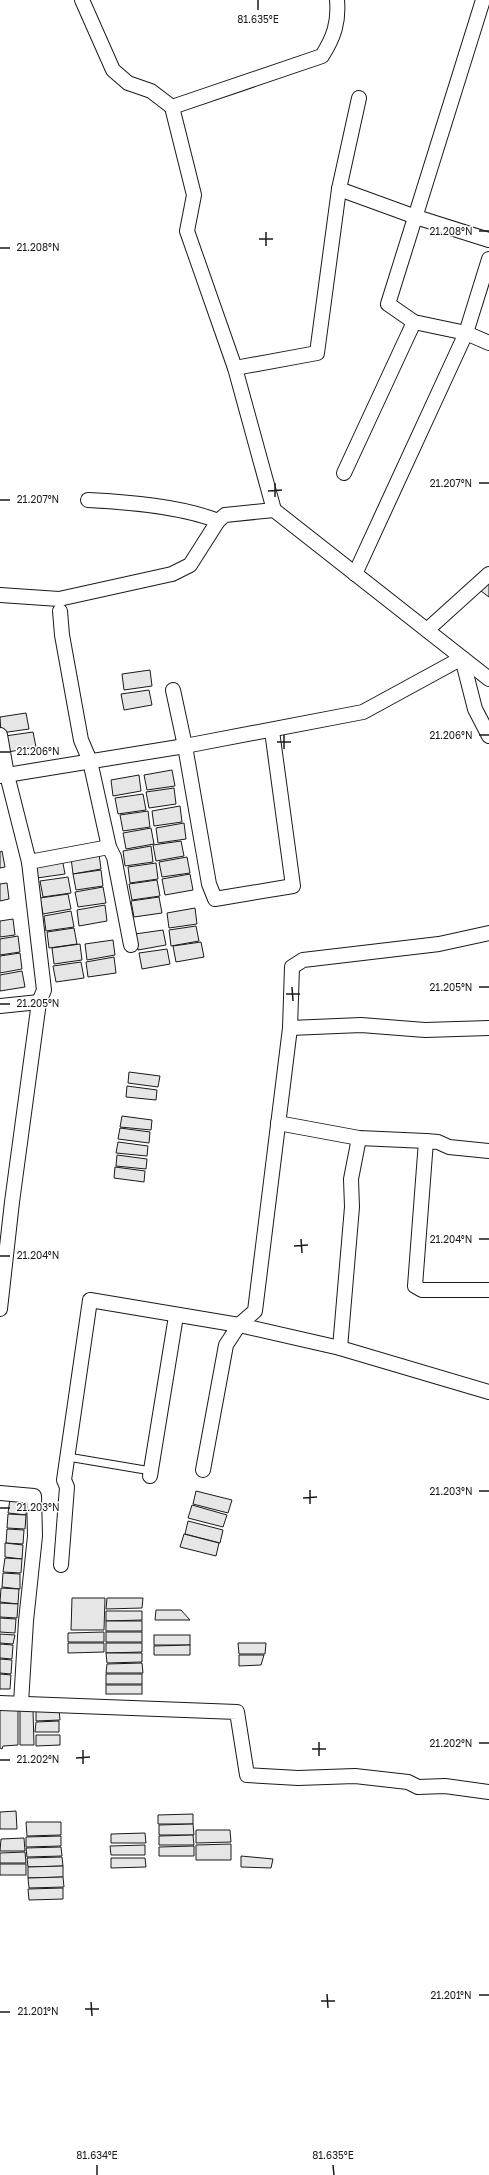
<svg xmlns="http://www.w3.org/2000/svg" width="489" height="2175" viewBox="0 0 489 2175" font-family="'Golos Text',sans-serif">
<rect width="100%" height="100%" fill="#fff"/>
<!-- building -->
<g fill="#e6e6e6" stroke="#1a1a1a">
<path d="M489,581V597L481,591Z"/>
<path d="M150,670L152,686L124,690L122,674Z"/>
<path d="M149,690L152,705L124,710L121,694Z"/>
<path d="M26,713L29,729L1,733L0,717Z"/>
<path d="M33,732L36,747L8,752L5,736Z"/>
<path d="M172,770L175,786L147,790L144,775Z"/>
<path d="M139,775L141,791L113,796L111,780Z"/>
<path d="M174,788L176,804L149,808L146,792Z"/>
<path d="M143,794L146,810L118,814L115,798Z"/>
<path d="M180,806L182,822L154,826L152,811Z"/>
<path d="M148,811L150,827L123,831L120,815Z"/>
<path d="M184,823L186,839L158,843L156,828Z"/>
<path d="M151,828L154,844L126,849L123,833Z"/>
<path d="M181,841L184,856L156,861L153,845Z"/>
<path d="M151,846L153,862L125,866L123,851Z"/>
<path d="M2,851L5,867L0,868V852Z"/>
<path d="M99,854L101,869L73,874L71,858Z"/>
<path d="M187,857L190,873L162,877L159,862Z"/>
<path d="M62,858L65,874L37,878L35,863Z"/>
<path d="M156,863L158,879L130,883L128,867Z"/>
<path d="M101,870L103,886L76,890L73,874Z"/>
<path d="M190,874L193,890L165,895L162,879Z"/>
<path d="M68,877L71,893L43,897L40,881Z"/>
<path d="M157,880L160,896L132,900L129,884Z"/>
<path d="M7,883L9,899L0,901V884Z"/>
<path d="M103,887L106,903L78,907L75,892Z"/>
<path d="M68,894L71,909L43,914L40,898Z"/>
<path d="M159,897L162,913L134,917L131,901Z"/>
<path d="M105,905L107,921L79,926L77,910Z"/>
<path d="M195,908L197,924L169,928L167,913Z"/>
<path d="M71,911L74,927L46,931L44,916Z"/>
<path d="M13,919L15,935L0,937V921Z"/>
<path d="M196,926L199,941L171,946L169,930Z"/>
<path d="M74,928L77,944L49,948L47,932Z"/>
<path d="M163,930L166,945L138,950L135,934Z"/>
<path d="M18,936L20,952L0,955V939Z"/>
<path d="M113,940L115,955L87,960L85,944Z"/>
<path d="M201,942L204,957L176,962L173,946Z"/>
<path d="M80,944L82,960L54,964L52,948Z"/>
<path d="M167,949L170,964L142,969L139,953Z"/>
<path d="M20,953L22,969L0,973V956Z"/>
<path d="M114,957L116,973L88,977L86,962Z"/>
<path d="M81,962L84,978L56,982L53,966Z"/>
<path d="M22,971L25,987L0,991V975Z"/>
<path d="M129,1072L160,1076L158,1087L128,1083Z"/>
<path d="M127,1086L157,1090L156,1100L126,1097Z"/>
<path d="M122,1116L152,1120L151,1130L120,1127Z"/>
<path d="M120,1128L150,1132L149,1143L118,1139Z"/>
<path d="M118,1142L148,1146L147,1156L116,1153Z"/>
<path d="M117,1155L147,1159L146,1169L116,1166Z"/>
<path d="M115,1167L145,1171L144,1182L114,1178Z"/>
<path d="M196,1491L232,1500L228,1513L193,1504Z"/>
<path d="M10,1499L27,1500L26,1515L8,1513Z"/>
<path d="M192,1505L227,1515L223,1527L188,1518Z"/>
<path d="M8,1514L26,1515L25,1529L7,1528Z"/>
<path d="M188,1521L223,1530L220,1543L185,1534Z"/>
<path d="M7,1529L24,1530L23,1544L6,1543Z"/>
<path d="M184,1534L219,1543L216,1556L180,1547Z"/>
<path d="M5,1543L23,1545L22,1559L5,1557Z"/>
<path d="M5,1558L22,1559L21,1573L3,1572Z"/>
<path d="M3,1573L20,1574V1589L2,1587Z"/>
<path d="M1,1588L19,1589L18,1604L0,1602Z"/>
<path d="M72,1598H105L104,1630H71Z"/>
<path d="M107,1598H143L142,1608L106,1609Z"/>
<path d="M0,1603L18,1604L17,1618L0,1617Z"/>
<path d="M156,1610H181L190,1620H155Z"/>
<path d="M106,1611H142V1620L106,1621Z"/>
<path d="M0,1618L16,1619L15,1633L0,1632Z"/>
<rect x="106" y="1621" width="36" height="10"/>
<path d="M104,1632V1642H68V1633Z"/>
<rect x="106" y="1632" width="36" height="10"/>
<path d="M0,1634L15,1635L13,1644L0,1643Z"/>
<rect x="154" y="1635" width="36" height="10"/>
<path d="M68,1643H104V1652L68,1653Z"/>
<path d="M106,1643H142V1652L106,1653Z"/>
<path d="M238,1643H266L265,1654H239Z"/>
<path d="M0,1644L13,1645L12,1659L0,1658Z"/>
<path d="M190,1645V1655H154V1646Z"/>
<path d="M106,1653H142V1662L107,1663Z"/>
<path d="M239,1655H264L261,1665L239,1666Z"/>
<path d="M0,1659L12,1660L11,1674L0,1673Z"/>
<path d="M142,1663L143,1673H106L107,1664Z"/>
<path d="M0,1674L11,1675L10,1689H0Z"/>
<rect x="106" y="1674" width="36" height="10"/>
<rect x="106" y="1685" width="36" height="9"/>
<path d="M0,1708L18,1709V1745L3,1746L2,1749L0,1748Z"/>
<path d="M20,1710H33L34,1745H20Z"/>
<path d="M59,1710L60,1720L36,1721V1711Z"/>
<path d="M59,1721V1732H35L36,1722Z"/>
<path d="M36,1735H60V1745L36,1746Z"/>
<path d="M16,1811L17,1829H0V1812Z"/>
<path d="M193,1814V1824H158V1815Z"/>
<path d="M26,1822H61V1835L27,1836Z"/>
<path d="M193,1824L194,1835H159V1825Z"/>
<path d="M196,1830H230L231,1842L196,1843Z"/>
<path d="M145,1833L146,1843H111V1834Z"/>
<path d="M193,1835L194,1845H159V1836Z"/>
<path d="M61,1836V1846L26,1847V1837Z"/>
<path d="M24,1838L25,1851H0L1,1839Z"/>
<path d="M231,1844V1860H196V1845Z"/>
<path d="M145,1845V1855H111L110,1846Z"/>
<path d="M194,1846V1856H159V1847Z"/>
<path d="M61,1847L62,1856L27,1857L26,1848Z"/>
<path d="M25,1852L26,1863H0V1853Z"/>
<path d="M241,1856L273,1859L271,1868L241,1867Z"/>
<path d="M62,1857L63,1866L28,1867L27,1858Z"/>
<path d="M111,1858H145L146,1867L111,1868Z"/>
<rect x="0" y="1864" width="26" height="11"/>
<path d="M63,1866V1877L28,1878V1867Z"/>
<path d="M63,1877L64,1887L29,1888L28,1878Z"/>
<path d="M63,1888V1899L29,1900L28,1889Z"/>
</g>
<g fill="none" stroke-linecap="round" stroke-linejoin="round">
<defs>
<path id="service" d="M68,1457L151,1471"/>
<g id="minor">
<path d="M82,0L113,70L128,83L151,91L172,107"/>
<path d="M337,0C339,22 334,37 322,56L172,107L194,195L187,231L235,368L274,510L489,679"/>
<path d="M483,0L388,304L414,322L466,333L489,343"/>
<path d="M339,189L416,217L489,240"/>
<path d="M235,368L317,353L339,189L359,98"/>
<path d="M344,473L414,322"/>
<path d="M88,500C128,502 181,506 218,521"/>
<path d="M355,574L466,333L489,259"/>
<path d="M0,595L59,599L172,574L190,565L218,521L225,515L274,510"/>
<path d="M60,611L62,635L81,740L90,761L109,847L114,857L131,945"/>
<path d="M427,630L489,574"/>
<path d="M173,690L185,746L209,884L215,899L293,886L272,731"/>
<path d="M0,735L7,775L29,862L44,990L39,1002L12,1202L0,1309"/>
<path d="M0,776L185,746L363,712L462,658L475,709L489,736"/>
<path d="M29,862L109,847"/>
<path d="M0,1006L39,1002"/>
<path d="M290,1028L361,1025L425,1030L489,1028"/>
<path d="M278,1123L359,1138L426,1141"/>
<path d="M489,1151L449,1147L438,1142L426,1141L415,1286L422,1290H489"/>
<path d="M340,1348L352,1207L351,1179L359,1138"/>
<path d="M203,1470L226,1345L239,1325L255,1311L290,1028L292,967L303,960L439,944L489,933"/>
<path d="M150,1476L176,1316"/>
<path d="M0,1493L34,1496L35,1536L26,1621L21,1703"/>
<path d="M61,1565L67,1487L64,1480L90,1300L239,1325L340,1348L489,1392"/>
<path d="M0,1703L237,1712L247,1775L298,1778L355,1776L408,1782L418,1787L445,1786L489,1792"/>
</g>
</defs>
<!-- service casing -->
<use href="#service" stroke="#1a1a1a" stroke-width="9"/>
<!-- minor casing -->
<use href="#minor" stroke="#1a1a1a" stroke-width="16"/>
<!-- service -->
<use href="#service" stroke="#fff" stroke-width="7"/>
<!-- minor -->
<use href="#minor" stroke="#fff" stroke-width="14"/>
</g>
<!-- ticks -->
<path fill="none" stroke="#1a1a1a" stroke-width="1.5" d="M258,0V10M479,231H489M266,232V246M259,239H273M0,248H10M275,483V497M479,483H489M268,491L282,490M0,500H10M284,735V749M479,735H489M277,742H291M0,752H10M292,987L293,1001M479,987H489M286,994H300M0,1004H10M301,1239L302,1253M479,1239H489M294,1246L308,1245M0,1256H10M310,1490V1504M479,1491H489M303,1498L317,1497M0,1508H10M319,1742V1756M479,1743H489M312,1749H326M83,1750V1764M76,1758L90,1757M0,1760H10M327,1994L328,2008M479,1995H489M321,2001H335M91,2002L92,2016M85,2009H99M0,2012H10M97,2165V2175M333,2165L334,2175"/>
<g font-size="10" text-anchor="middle" fill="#1a1a1a" stroke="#fff" stroke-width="3" stroke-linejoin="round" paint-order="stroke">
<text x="258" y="23">81.635°E</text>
<text x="451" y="235">21.208°N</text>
<text x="38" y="251">21.208°N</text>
<text x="451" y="487">21.207°N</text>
<text x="38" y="503">21.207°N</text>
<text x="451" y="739">21.206°N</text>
<text x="38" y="755">21.206°N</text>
<text x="451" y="991">21.205°N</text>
<text x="38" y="1007">21.205°N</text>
<text x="451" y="1243">21.204°N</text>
<text x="38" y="1259">21.204°N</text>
<text x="451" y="1495">21.203°N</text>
<text x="38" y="1511">21.203°N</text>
<text x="451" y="1747">21.202°N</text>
<text x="38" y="1763">21.202°N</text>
<text x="451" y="1999">21.201°N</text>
<text x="38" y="2015">21.201°N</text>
<text x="97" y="2159">81.634°E</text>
<text x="333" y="2159">81.635°E</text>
</g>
</svg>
